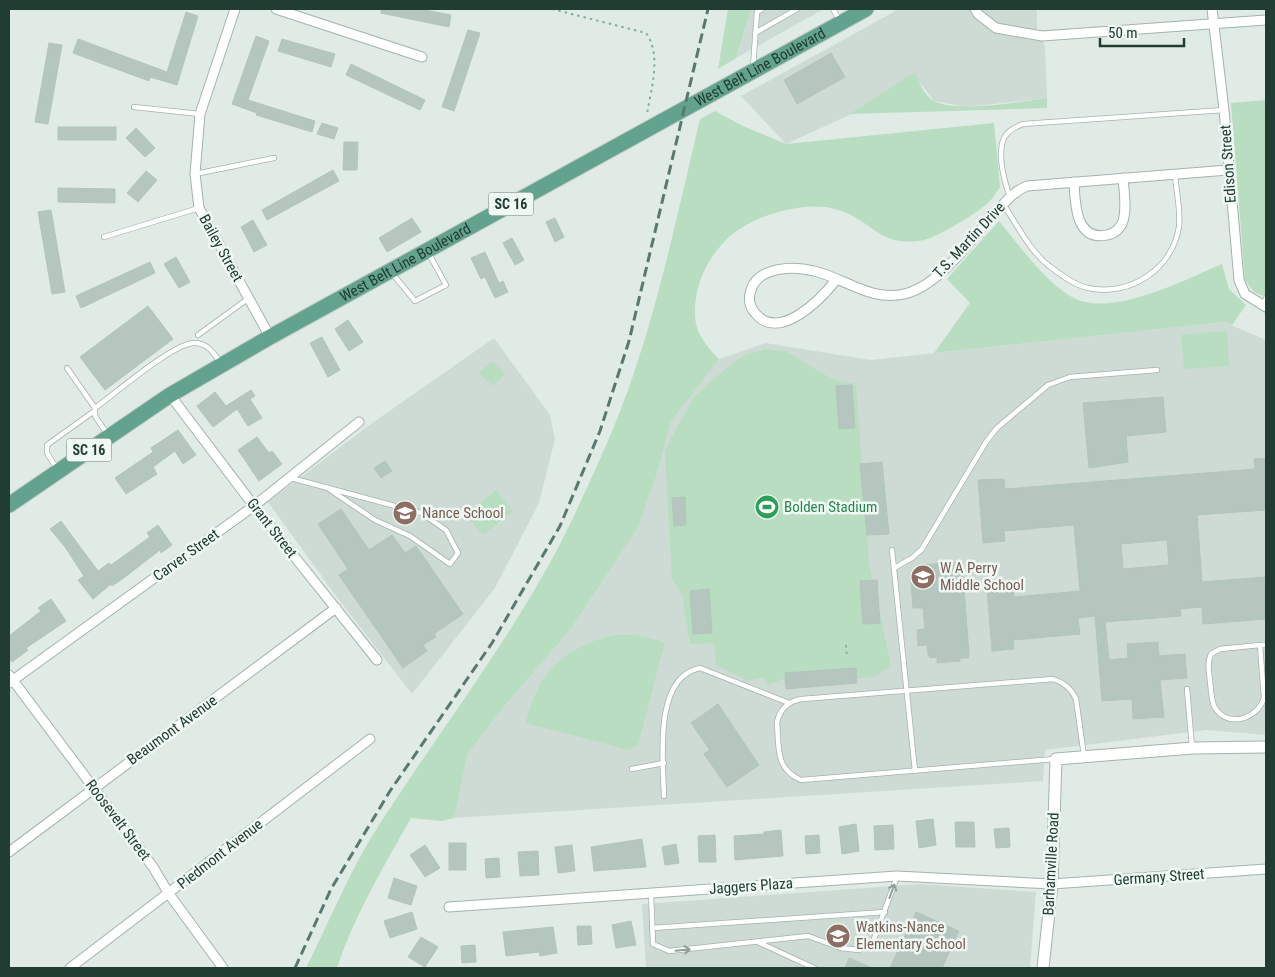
<svg xmlns="http://www.w3.org/2000/svg" width="1275" height="977" viewBox="0 0 1275 977" font-family="'Roboto Condensed',sans-serif">
<rect width="100%" height="100%" fill="#e0ebe6"/>
<!-- built -->
<g fill="#cedbd4">
<path d="M751,9H824L736,58Z"/>
<path d="M899,9H1037V29L1045,46L1047,98L966,107L934,101L920,83L786,144L741,96Z"/>
<path d="M1224,322L1266,340V735L1207,730L1045,750L1043,781L454,818L453,761L650,439L719,359L766,343L870,360Z"/>
<path d="M494,338L550,415L555,439L539,503L495,588L412,694L336,596L268,502L368,426Z"/>
<path d="M921,884L1036,892L1030,968H646L642,904Z"/>
</g>
<!-- green -->
<g fill="#b8ddc0">
<path d="M728,9H751L736,58L718,69Z"/>
<path d="M915,72C919,82 924,96 934,101C957,113 1020,102 1047,98V108L850,114Z"/>
<path d="M1266,100V297L1254,292L1245,280L1231,103Z"/>
<path d="M715,111L743,126L786,144L994,123L1000,187C996,192 993,198 989,202C979,212 936,238 924,240C878,248 876,222 838,210C807,199 749,216 726,240C712,254 701,273 697,292C691,323 697,337 719,359L671,421L656,476L638,527L571,628L505,705L467,754L454,818L442,821L411,818C384,866 354,916 337,968H306C330,920 350,870 379,825C444,724 520,628 572,520C586,490 600,460 613,429C654,330 675,223 700,119Z"/>
<path d="M999,221C1018,244 1045,281 1070,296C1110,320 1183,280 1222,264L1229,289L1246,305L1232,325L1224,322L934,353L970,303L947,279Z"/>
<path d="M1227,331L1229,366L1184,369L1181,335Z"/>
<path d="M766,349C773,350 783,350 789,353C810,364 831,384 856,383L869,564L891,666L874,677L785,684L784,679L767,685L764,677L748,681L716,665L714,643L690,644L682,595L672,579L665,450L693,398L717,376L743,356Z"/>
<path d="M492,361L505,374L493,386L479,373Z"/>
<path d="M496,490L513,511L483,535L466,515Z"/>
<path d="M616,635H636L665,642L638,745L629,750L526,723C537,673 566,645 616,635Z"/>
</g>
<!-- building -->
<g fill="#b5c6be" stroke="#b2c5bc" fill-rule="evenodd">
<path d="M381,9H420L451,15L449,27L381,13Z"/>
<path d="M186,12L198,16L177,85L150,77L149,81L73,53L78,39L167,72Z"/>
<path d="M468,30L480,33L454,111L442,107Z"/>
<path d="M256,36L269,41L248,100L315,121L312,132L256,115L257,113L232,104Z"/>
<path d="M282,39L335,54L331,67L278,51Z"/>
<path d="M49,43L62,45L48,124L35,122Z"/>
<path d="M831,53L845,77L797,104L784,80Z"/>
<path d="M351,64L425,100L420,110L346,75Z"/>
<path d="M322,123L338,128L334,139L317,134Z"/>
<rect x="58" y="127" width="58" height="13"/>
<path d="M136,128L155,148L145,157L126,138Z"/>
<path d="M344,142H358L357,170H343Z"/>
<path d="M333,170L339,181L267,220L262,210Z"/>
<path d="M146,171L157,180L138,202L127,193Z"/>
<path d="M58,188L115,189V203L58,202Z"/>
<path d="M51,210L65,292L52,294L38,212Z"/>
<path d="M412,218L421,232L387,252L379,238Z"/>
<path d="M555,218L564,237L555,242L546,222Z"/>
<path d="M253,220L267,245L254,252L241,227Z"/>
<path d="M512,238L524,260L515,265L503,243Z"/>
<path d="M485,252L499,283L503,281L508,292L495,298L485,277L481,279L471,258Z"/>
<path d="M176,257L190,282L179,288L164,264Z"/>
<path d="M150,262L155,273L81,308L76,296Z"/>
<path d="M148,306L173,339L105,390L80,357Z"/>
<path d="M348,320L363,342L349,351L335,329Z"/>
<path d="M322,337L340,370L328,377L310,343Z"/>
<path d="M852,385L855,428L839,429L836,386Z"/>
<path d="M251,390L255,396L250,399L262,418L248,426L237,409L213,427L197,406L215,392L226,406Z"/>
<path d="M1163,397L1166,432L1126,436L1128,462L1089,468L1083,403Z"/>
<path d="M178,430L196,455L183,464L175,451L153,467L157,474L126,494L115,478L153,452L151,448Z"/>
<path d="M257,437L269,453L272,451L282,464L259,481L238,450Z"/>
<path d="M1266,458V510L1197,515L1202,582L1266,577V619L1203,624L1202,607L1180,609L1181,616L1105,622L1109,660L1128,658L1127,644L1158,642L1159,656L1185,654L1187,678L1160,680L1164,717L1133,719L1132,699L1102,701L1095,616L1078,618L1080,634L1013,640L1014,649L992,651L987,589L1012,586L1014,597L1080,591L1074,525L1004,531L1005,541L983,543L978,480L1004,479L1005,489L1255,469L1254,459ZM1167,540L1169,565L1123,569L1121,544Z"/>
<path d="M385,461L392,471L381,478L374,468Z"/>
<path d="M882,462L889,534L867,535L860,464Z"/>
<path d="M685,497L686,525L674,526L672,498Z"/>
<path d="M341,509L369,550L392,535L405,553L416,546L463,614L434,634L436,637L423,645L427,651L403,668L339,575L348,569L318,524Z"/>
<path d="M61,521L98,571L109,563L111,565L150,537L147,533L158,525L172,545L161,553L160,550L125,577L112,586L111,584L93,599L78,580L84,576L65,547L50,529Z"/>
<path d="M962,562L969,654L968,658H960V661L937,663V657L930,658L928,655L927,645L918,646L917,630L925,629L923,608H913L911,583L919,582L918,565Z"/>
<path d="M877,580L880,623L863,624L860,581Z"/>
<path d="M709,589L712,633L693,634L690,591Z"/>
<path d="M51,599L66,621L26,648L28,650L12,662L9,658V636L41,611L38,608Z"/>
<path d="M856,668L857,683L786,689L785,673Z"/>
<path d="M718,704L759,765L727,787L704,754L710,750L691,723Z"/>
<path d="M933,819L936,845L919,848L916,821Z"/>
<path d="M955,822H974L975,847H956Z"/>
<path d="M856,824L859,851L842,854L839,827Z"/>
<path d="M893,825L894,849L875,850L874,826Z"/>
<path d="M1009,828L1010,847L996,848L994,829Z"/>
<path d="M781,830L783,856L735,860L734,836L764,834V832Z"/>
<path d="M715,835L716,862H699L698,836Z"/>
<path d="M819,835L820,853L806,854L805,836Z"/>
<path d="M642,839L646,867L594,871L591,847Z"/>
<rect x="449" y="843" width="17" height="27"/>
<path d="M676,844L679,863L665,865L662,847Z"/>
<path d="M425,845L440,868L425,877L410,855Z"/>
<path d="M572,845L575,871L558,873L555,847Z"/>
<path d="M538,851L539,875L520,876L518,852Z"/>
<path d="M499,858L500,877L486,878L485,859Z"/>
<path d="M394,878L417,886L411,905L388,898Z"/>
<path d="M412,912L417,929L390,938L384,921Z"/>
<path d="M916,912L959,931L942,968H890Z"/>
<path d="M631,921L636,945L616,948L612,925Z"/>
<path d="M577,926H591L592,944L578,945Z"/>
<path d="M553,927L557,953L540,956L539,952L506,956L503,932Z"/>
<path d="M421,937L438,947L425,967L408,957Z"/>
<path d="M475,945L476,962L462,963L461,946Z"/>
<path d="M849,958L872,968H845Z"/>
</g>
<g fill="none" stroke-linecap="round" stroke-linejoin="round">
<defs>
<g id="service">
<path d="M833,9L840,21"/>
<path d="M755,33L797,9"/>
<path d="M753,67L757,12L762,9"/>
<path d="M134,107L200,114"/>
<path d="M195,174L274,158"/>
<path d="M1010,197C1004,181 997,154 1004,138C1008,130 1016,127 1023,124L1224,110"/>
<path d="M1003,204C1017,224 1029,250 1048,265C1060,274 1074,285 1088,288C1129,297 1172,270 1179,227C1181,211 1176,190 1175,174"/>
<path d="M104,237L199,208"/>
<path d="M391,272L415,301L446,285L428,252"/>
<path d="M1263,306L1266,298"/>
<path d="M198,335L249,298"/>
<path d="M67,368L95,408"/>
<path d="M108,435L95,416V408C115,394 174,342 195,343C208,343 214,354 221,363"/>
<path d="M57,469L47,453V445L93,412"/>
<path d="M291,478L421,513L446,530L458,553L450,564L410,536L375,520L329,489"/>
<path d="M892,550L915,771"/>
<path d="M894,568L912,558L922,549L986,442L997,428L1048,385L1070,377L1157,370"/>
<path d="M1260,645L1264,698C1258,718 1229,729 1215,708C1211,700 1211,690 1210,681C1209,671 1207,663 1211,654L1220,649L1260,645H1266"/>
<path d="M1187,689L1192,747"/>
<path d="M1055,759L801,780C775,769 779,747 777,722C780,709 788,701 802,699L1053,679C1064,683 1071,688 1076,699L1084,756"/>
<path d="M632,769L664,763"/>
<path d="M664,796C663,761 653,677 700,668L789,703"/>
<path d="M651,893L653,944L669,951L808,936L841,948L859,950L872,944L897,877"/>
<path d="M652,928L885,912"/>
<path d="M758,942L814,968"/>
</g>
<g id="minor">
<path d="M235,9L200,114L195,174L199,208L270,337"/>
<path d="M276,9L422,57"/>
<path d="M975,9L978,14L996,28L1042,36L1266,20"/>
<path d="M1212,9L1224,110L1239,280L1245,294L1266,307"/>
<path d="M1074,182C1075,202 1075,242 1107,235C1114,234 1121,228 1123,221C1127,208 1124,191 1123,178"/>
<path d="M836,280C822,298 780,342 756,314C749,307 748,299 751,290C758,266 795,266 814,271C844,278 872,302 904,294C939,286 970,241 993,215C1004,204 1012,192 1027,186L1228,170"/>
<path d="M170,395L254,506L377,660"/>
<path d="M9,675L153,867L169,894L223,968"/>
<path d="M9,683L254,506L359,422"/>
<path d="M9,852L336,608"/>
<path d="M449,907L897,876L1052,884L1266,869"/>
<path d="M70,968L370,739"/>
</g>
<path id="tertiary" d="M1043,968L1052,884L1056,759L1193,748L1266,747"/>
<g id="primary">
<path id="s1" d="M9,505L170,395L270,337L866,9"/>
</g>
</defs>
<!-- service casing -->
<use href="#service" stroke="#a3b3ad" stroke-width="6"/>
<!-- minor casing -->
<use href="#minor" stroke="#a3b3ad" stroke-width="11"/>
<!-- tertiary casing -->
<use href="#tertiary" stroke="#a3b3ad" stroke-width="13"/>
<!-- primary casing -->
<use href="#primary" stroke="#c1c8c6" stroke-width="17"/>
<!-- path -->
<g stroke="#80b09e" stroke-width="2" stroke-dasharray="2.5 4" stroke-linecap="butt">
<path d="M552,9L646,33C662,55 651,89 647,114"/>
<path d="M846,645L847,658"/>
</g>
<!-- service -->
<use href="#service" stroke="#fff" stroke-width="4.5"/>
<!-- minor -->
<use href="#minor" stroke="#fff" stroke-width="9"/>
<!-- tertiary -->
<use href="#tertiary" stroke="#fff" stroke-width="11"/>
<!-- primary -->
<use href="#primary" stroke="#63a28e" stroke-width="15"/>
<!-- rail -->
<path stroke="#5b786e" stroke-width="3" stroke-dasharray="10 5" stroke-linecap="butt" d="M295,968L331,889L390,791L492,643L560,526L600,431L629,341L708,9"/>
</g>
<!-- one-way arrows -->
<defs><path id="oneway-shaft" d="M-6 0H5M1.5-3L5.5 0L1.5 3" fill="none" stroke-width="1.6" stroke-linecap="round" stroke-linejoin="round" transform="scale(1.25)"/></defs>
<g stroke="#909e99">
<use href="#oneway-shaft" transform="translate(892 891) rotate(-70)"/>
<use href="#oneway-shaft" transform="translate(683 950) rotate(-6)"/>
</g>
<!-- icons -->
<defs>
<symbol id="stadium-disc" viewBox="-11 -11 22 22"><circle r="9.5" fill="#2e9e5b" stroke="#f0f8f4"/><path d="M0-5a6.5 5 0 1 0 0 10a6.5 5 0 1 0 0-10ZM-3.5-1.8h7v3.6h-7Z" fill="#fff"/></symbol>
<symbol id="school-disc" viewBox="-11 -11 22 22"><circle r="9.5" fill="#8d6e63" stroke="#f0f8f4"/><path d="M0-5L7-2L0 1L-7-2ZM-4 1L0 2.5L4 1V4Q0 6-4 4Z" fill="#fff"/></symbol>
</defs>
<g fill-rule="evenodd">
<use href="#stadium-disc" x="753" y="493" width="28" height="28"/>
<use href="#school-disc" x="391" y="499" width="28" height="28"/>
<use href="#school-disc" x="909" y="563" width="28" height="28"/>
<use href="#school-disc" x="824" y="922" width="28" height="28"/>
</g>
<g text-anchor="middle" dominant-baseline="central" stroke-width="5" stroke-linejoin="round" paint-order="stroke">
<!-- shield labels -->
<g fill="#f0f8f4" stroke="#5e746d" stroke-width="1">
<rect x="488.5" y="192.5" width="45" height="23" rx="4"/>
<rect x="66.5" y="438.5" width="45" height="23" rx="4"/>
</g>
<g font-size="14" font-weight="bold" fill="#203c33">
<text x="511" y="204">SC 16</text>
<text x="89" y="450">SC 16</text>
</g>
<!-- street labels -->
<g font-size="15" fill="#203c33" stroke="#f0f8f4">
<text stroke="none"><textPath href="#s1" startOffset="870">West Belt Line Boulevard</textPath></text>
<text transform="translate(1228 164) rotate(-94)">Edison Street</text>
<text transform="translate(969 240) rotate(-47)">T.S. Martin Drive</text>
<text transform="translate(221 248) rotate(61)">Bailey Street</text>
<text stroke="none"><textPath href="#s1" startOffset="465">West Belt Line Boulevard</textPath></text>
<text transform="translate(272 528) rotate(52)">Grant Street</text>
<text transform="translate(186 555) rotate(-36)">Carver Street</text>
<text transform="translate(172 730) rotate(-36)">Beaumont Avenue</text>
<text transform="translate(118 820) rotate(53)">Roosevelt Street</text>
<text transform="translate(220 854) rotate(-38)">Piedmont Avenue</text>
<text transform="translate(1051 864) rotate(-87)">Barhamville Road</text>
<text transform="translate(1159 877) rotate(-4)">Germany Street</text>
<text transform="translate(751 886) rotate(-4)">Jaggers Plaza</text>
</g>
<!-- leisure labels -->
<g font-size="15" fill="#27864d" stroke="#f0f8f4" text-anchor="start">
<text x="784" y="507">Bolden Stadium</text>
</g>
<!-- education labels -->
<g font-size="15" fill="#785e54" stroke="#f0f8f4" text-anchor="start">
<text x="422" y="513">Nance School</text>
<text x="940" y="568">W A Perry<tspan x="940" dy="17">Middle School</tspan></text>
<text x="856" y="927">Watkins-Nance<tspan x="856" dy="17">Elementary School</tspan></text>
</g>
</g>
<!-- border -->
<rect width="1275" height="977" fill="none" stroke="#203c33" stroke-width="20"/>
<!-- scale -->
<path d="M1100 38v8h84v-8" fill="none" stroke="#203c33" stroke-width="2.5"/>
<text x="1108" y="38" font-size="15" fill="#203c33" stroke="#f0f8f4" stroke-width="4" paint-order="stroke">50 m</text>
</svg>
